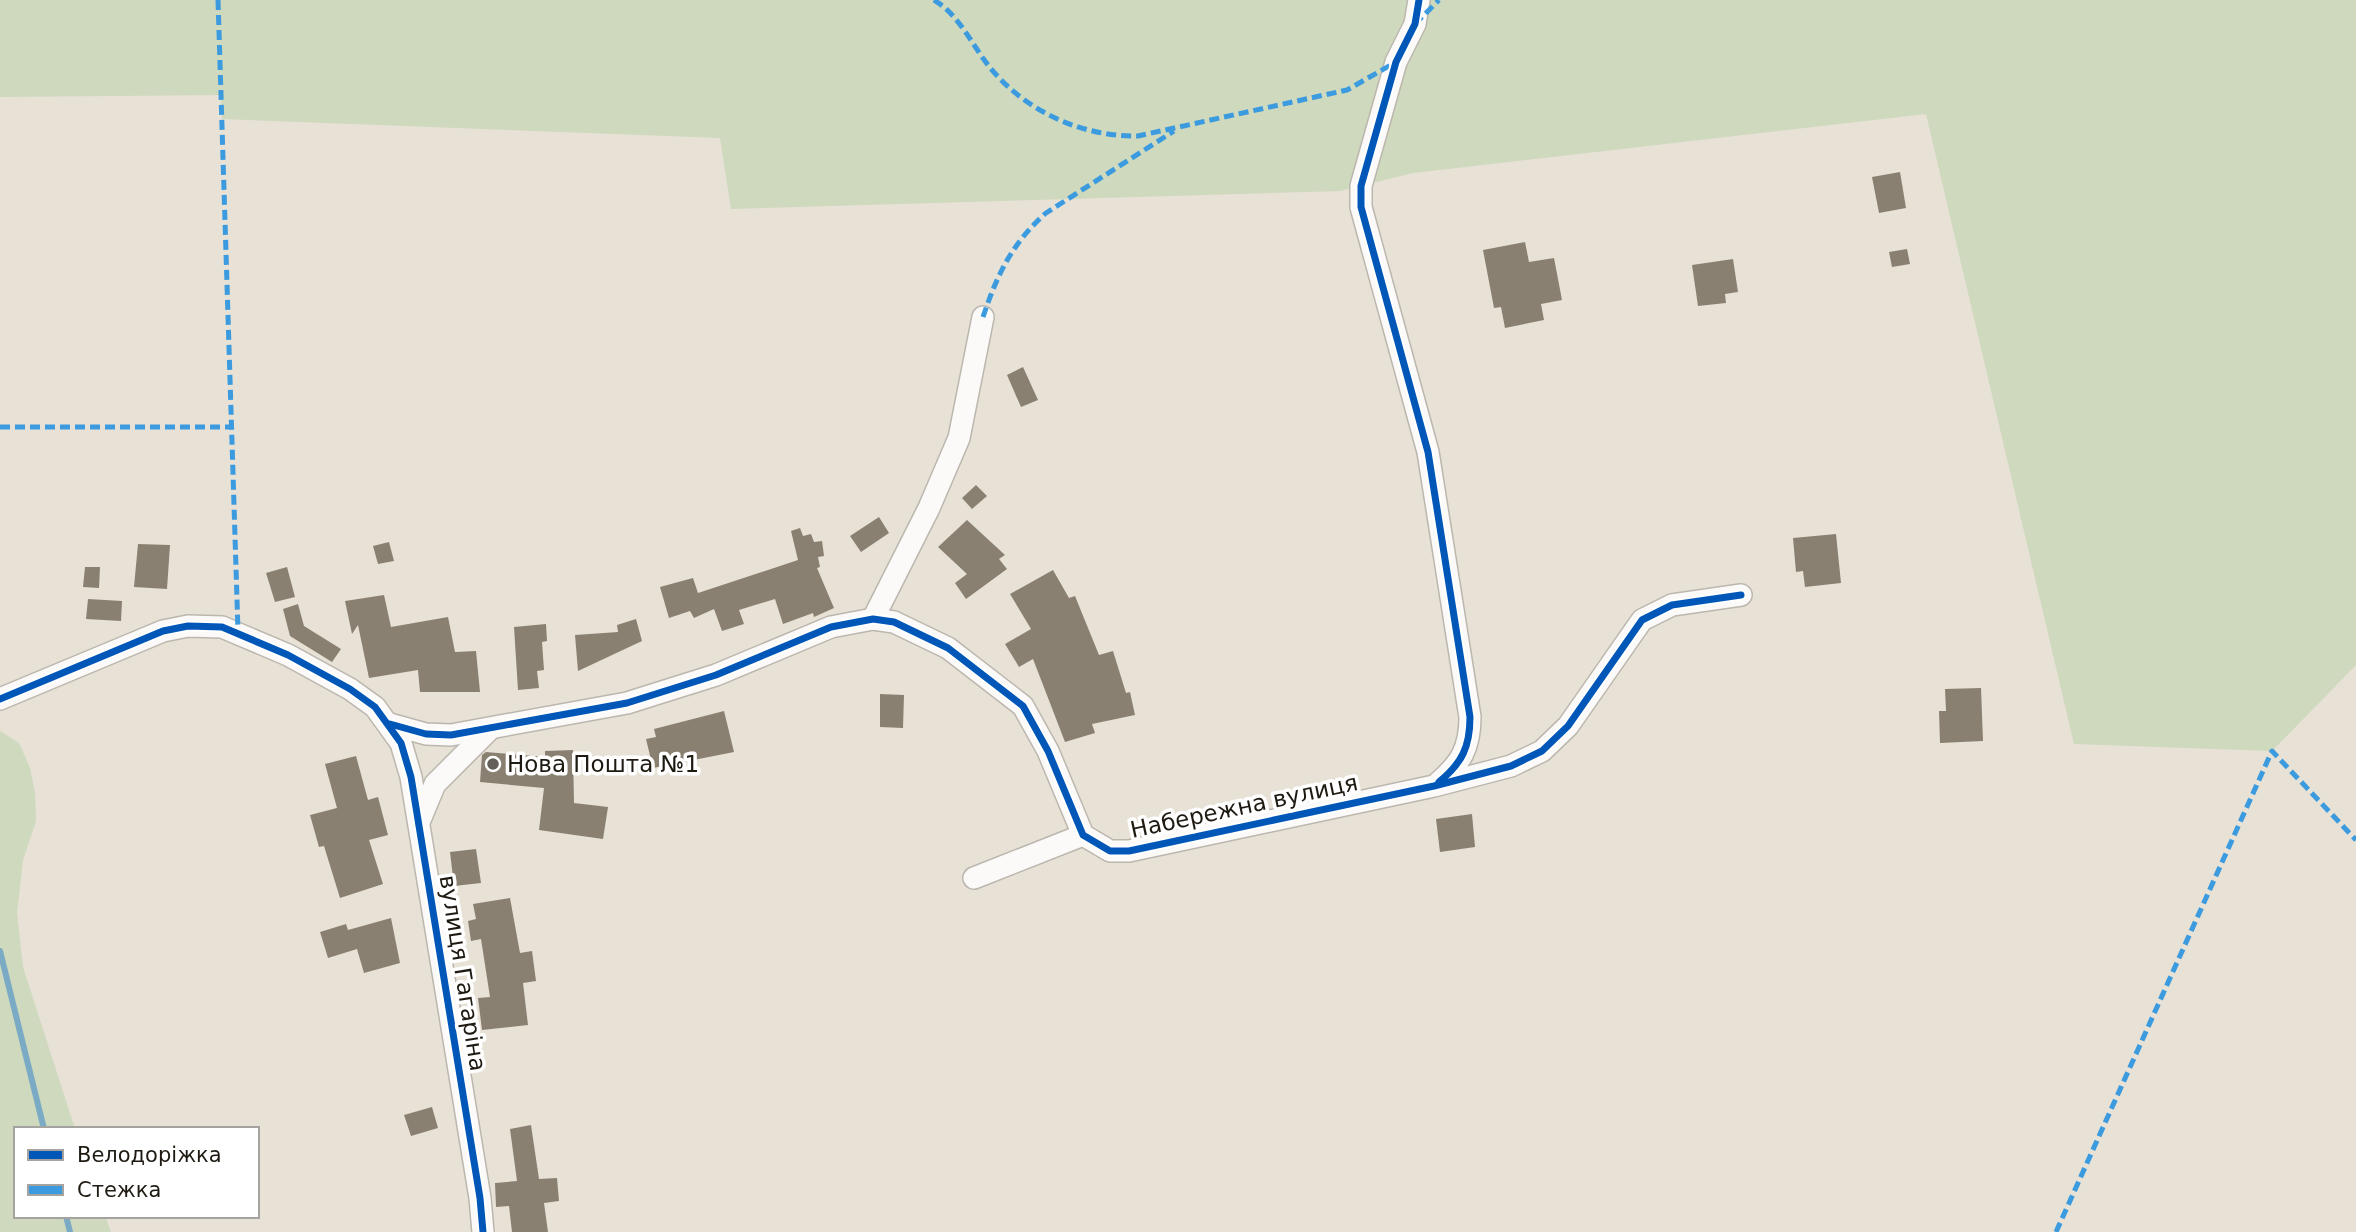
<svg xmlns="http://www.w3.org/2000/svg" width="2356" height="1232" viewBox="0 0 2356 1232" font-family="'DejaVu Sans',sans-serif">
<rect width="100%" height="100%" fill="#e7e1d6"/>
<!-- green -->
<g fill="#ced9bd">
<path d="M0,0H2356V665L2272,751L2074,744L1926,114L1413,173L1340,191L731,209L720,138L222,119L221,95L0,97Z"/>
<path d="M0,731L19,743L30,768L35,793L36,821L23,860L17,913L23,967L75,1129H16V1216H105L111,1232H0Z"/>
</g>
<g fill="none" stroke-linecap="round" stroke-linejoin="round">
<!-- stream -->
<g stroke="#7aaac4" stroke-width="6">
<path d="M0,951L44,1129"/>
<path d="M66,1216L70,1232"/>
</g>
</g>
<!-- building -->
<g fill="#8a8072">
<path d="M1900,172L1906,208L1879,213L1872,177Z"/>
<path d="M1525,242L1529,262L1554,258L1562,300L1541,304L1544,320L1505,328L1501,307L1494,308L1483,250Z"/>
<path d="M1907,249L1910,264L1892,267L1889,252Z"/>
<path d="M1733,259L1738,292L1725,294L1726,303L1698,306L1692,265Z"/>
<path d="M1023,367L1038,400L1021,407L1007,375Z"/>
<path d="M976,485L987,496L972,509L962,498Z"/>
<path d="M879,517L889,533L861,552L850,536Z"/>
<path d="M967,520L1005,555L999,559L1007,569L966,599L955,583L967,574L938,547Z"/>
<path d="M800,528L803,536L811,534L814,542L822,541L824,556L818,557L820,567L817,568L834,608L814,617L813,613L783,624L775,599L739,610L744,624L722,631L714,609L694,618L690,611L669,618L660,587L693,578L698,593L798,560L791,531Z"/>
<path d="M1836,534L1841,583L1805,587L1803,571L1796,572L1793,538Z"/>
<path d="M389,542L394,561L378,564L373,546Z"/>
<path d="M138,544L170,545L167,589L134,587Z"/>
<path d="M85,567H100L99,588L83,587Z"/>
<path d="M287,567L295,597L275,602L266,573Z"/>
<path d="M1053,570L1069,598L1075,596L1099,655L1113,651L1126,693L1130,692L1135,715L1092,724L1095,733L1065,742L1033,659L1019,667L1005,644L1031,629L1010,594Z"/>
<path d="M384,595L391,627L448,617L455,652L476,651L480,692H420L418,670L369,678L358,625L352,634L345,601Z"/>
<path d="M88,599L122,601L121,621L86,619Z"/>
<path d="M298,604L304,626L341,649L332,662L290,636L283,609Z"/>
<path d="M636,619L642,641L578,671L575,635L618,632L617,625Z"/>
<path d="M546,624L547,641L542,642L544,670L537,671L539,688L518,690L514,627Z"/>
<path d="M1981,688L1983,741L1940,743L1939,711H1946L1945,689Z"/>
<path d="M880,694L904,695L903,728L880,727Z"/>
<path d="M724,711L734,752L653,768L646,739L656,737L654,729Z"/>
<path d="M573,750L574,803L608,807L603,839L539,830L544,788L480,782L482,755L486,752L545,757V751Z"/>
<path d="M356,756L368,800L378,797L388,835L369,840L383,884L340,898L324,846L319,847L310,815L337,808L325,764Z"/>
<path d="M1472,814L1475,847L1440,852L1436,819Z"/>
<path d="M476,849L481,883L454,886L450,852Z"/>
<path d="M510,898L520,953L532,951L536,981L523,983L528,1025L482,1030L478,998L490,997L481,939L471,941L468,921L476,919L473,904Z"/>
<path d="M391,918L400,963L364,973L357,949L328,958L320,932L346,924L348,930Z"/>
<path d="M432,1107L438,1128L411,1136L404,1115Z"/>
<path d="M531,1125L539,1179L557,1178L559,1201L544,1203L548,1232H512L509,1206L496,1207L495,1183L517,1181L510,1129Z"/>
</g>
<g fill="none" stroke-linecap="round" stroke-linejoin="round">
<defs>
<g id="minor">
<path d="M1419,0L1415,24L1396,62L1361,186V207L1428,452L1470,717C1470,748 1461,763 1438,783"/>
<path d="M873,619L929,508L959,438L983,317"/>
<path d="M0,699L163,631L188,626L222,627L288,655L350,689L375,707L401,743L411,777L480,1198L483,1232"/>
<path d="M390,724L426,734L451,735L627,703L716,675L831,627L873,619L894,622L948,648L1023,706L1048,751L1083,835L1110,851H1129L1434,786L1511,766L1542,751L1568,726L1642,620L1672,605L1741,595"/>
<path d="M420,820L435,784L489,730"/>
<path d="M974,878L1083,835"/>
</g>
</defs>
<!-- minor casing -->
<use href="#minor" stroke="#bcb7ae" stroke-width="24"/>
<!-- minor -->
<use href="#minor" stroke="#fbfaf9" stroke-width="21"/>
<!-- quiet -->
<g stroke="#3c9bde" stroke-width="5" stroke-dasharray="10 5" stroke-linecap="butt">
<path d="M218,0L238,631"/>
<path d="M934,0C959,15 971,43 988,65C1024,111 1082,137 1138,136L1347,90L1396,62"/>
<path d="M1415,24L1439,0"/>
<path d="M983,317C997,275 1012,243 1046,213L1174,131"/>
<path d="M0,427H231"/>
<path d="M2056,1232L2272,751L2356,840"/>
</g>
<defs>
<g id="cycleway">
<path d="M1419,0L1415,24L1396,62L1361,186V207L1428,452L1470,717C1470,747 1462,763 1439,782"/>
<path d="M0,699L163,631L188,626L222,627L288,655L350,689L375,707L401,743L411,777L480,1198L483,1232"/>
<path d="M390,724L426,734L451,735L627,703L716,675L831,627L873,619L894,622L948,648L1023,706L1048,751L1083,835L1110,851H1129L1434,786L1511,766L1542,751L1568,726L1642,620L1672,605L1741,595"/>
</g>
</defs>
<!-- cycleway casing -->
<use href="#cycleway" stroke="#fff" stroke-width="11"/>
<!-- cycleway -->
<use href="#cycleway" stroke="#0057b8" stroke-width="7"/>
</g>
<!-- markers -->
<circle fill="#646057" stroke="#fff" stroke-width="2.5" cx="493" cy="764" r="7"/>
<g text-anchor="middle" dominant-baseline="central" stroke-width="7" stroke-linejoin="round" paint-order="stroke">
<!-- poi labels -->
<g font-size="23" fill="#1e1a12" stroke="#fff" text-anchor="start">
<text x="507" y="764">Нова Пошта №1</text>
</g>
<!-- street labels -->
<g font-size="23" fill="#1e1a12" stroke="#fff">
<text transform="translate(1244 806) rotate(-12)">Набережна вулиця</text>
<text transform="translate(463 973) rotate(81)">вулиця Гагаріна</text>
</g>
</g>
<!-- legend -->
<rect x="14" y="1127" width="245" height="91" fill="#ffffff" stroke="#a5a3a0" stroke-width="2"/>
<rect x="28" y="1150" width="35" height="10" fill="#0057b8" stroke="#a5a3a0" stroke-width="2"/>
<text x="77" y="1162" font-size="21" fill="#1e1a12">Велодоріжка</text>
<rect x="28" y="1185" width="35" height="10" fill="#3c9bde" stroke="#a5a3a0" stroke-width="2"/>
<text x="77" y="1197" font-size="21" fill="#1e1a12">Стежка</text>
</svg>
